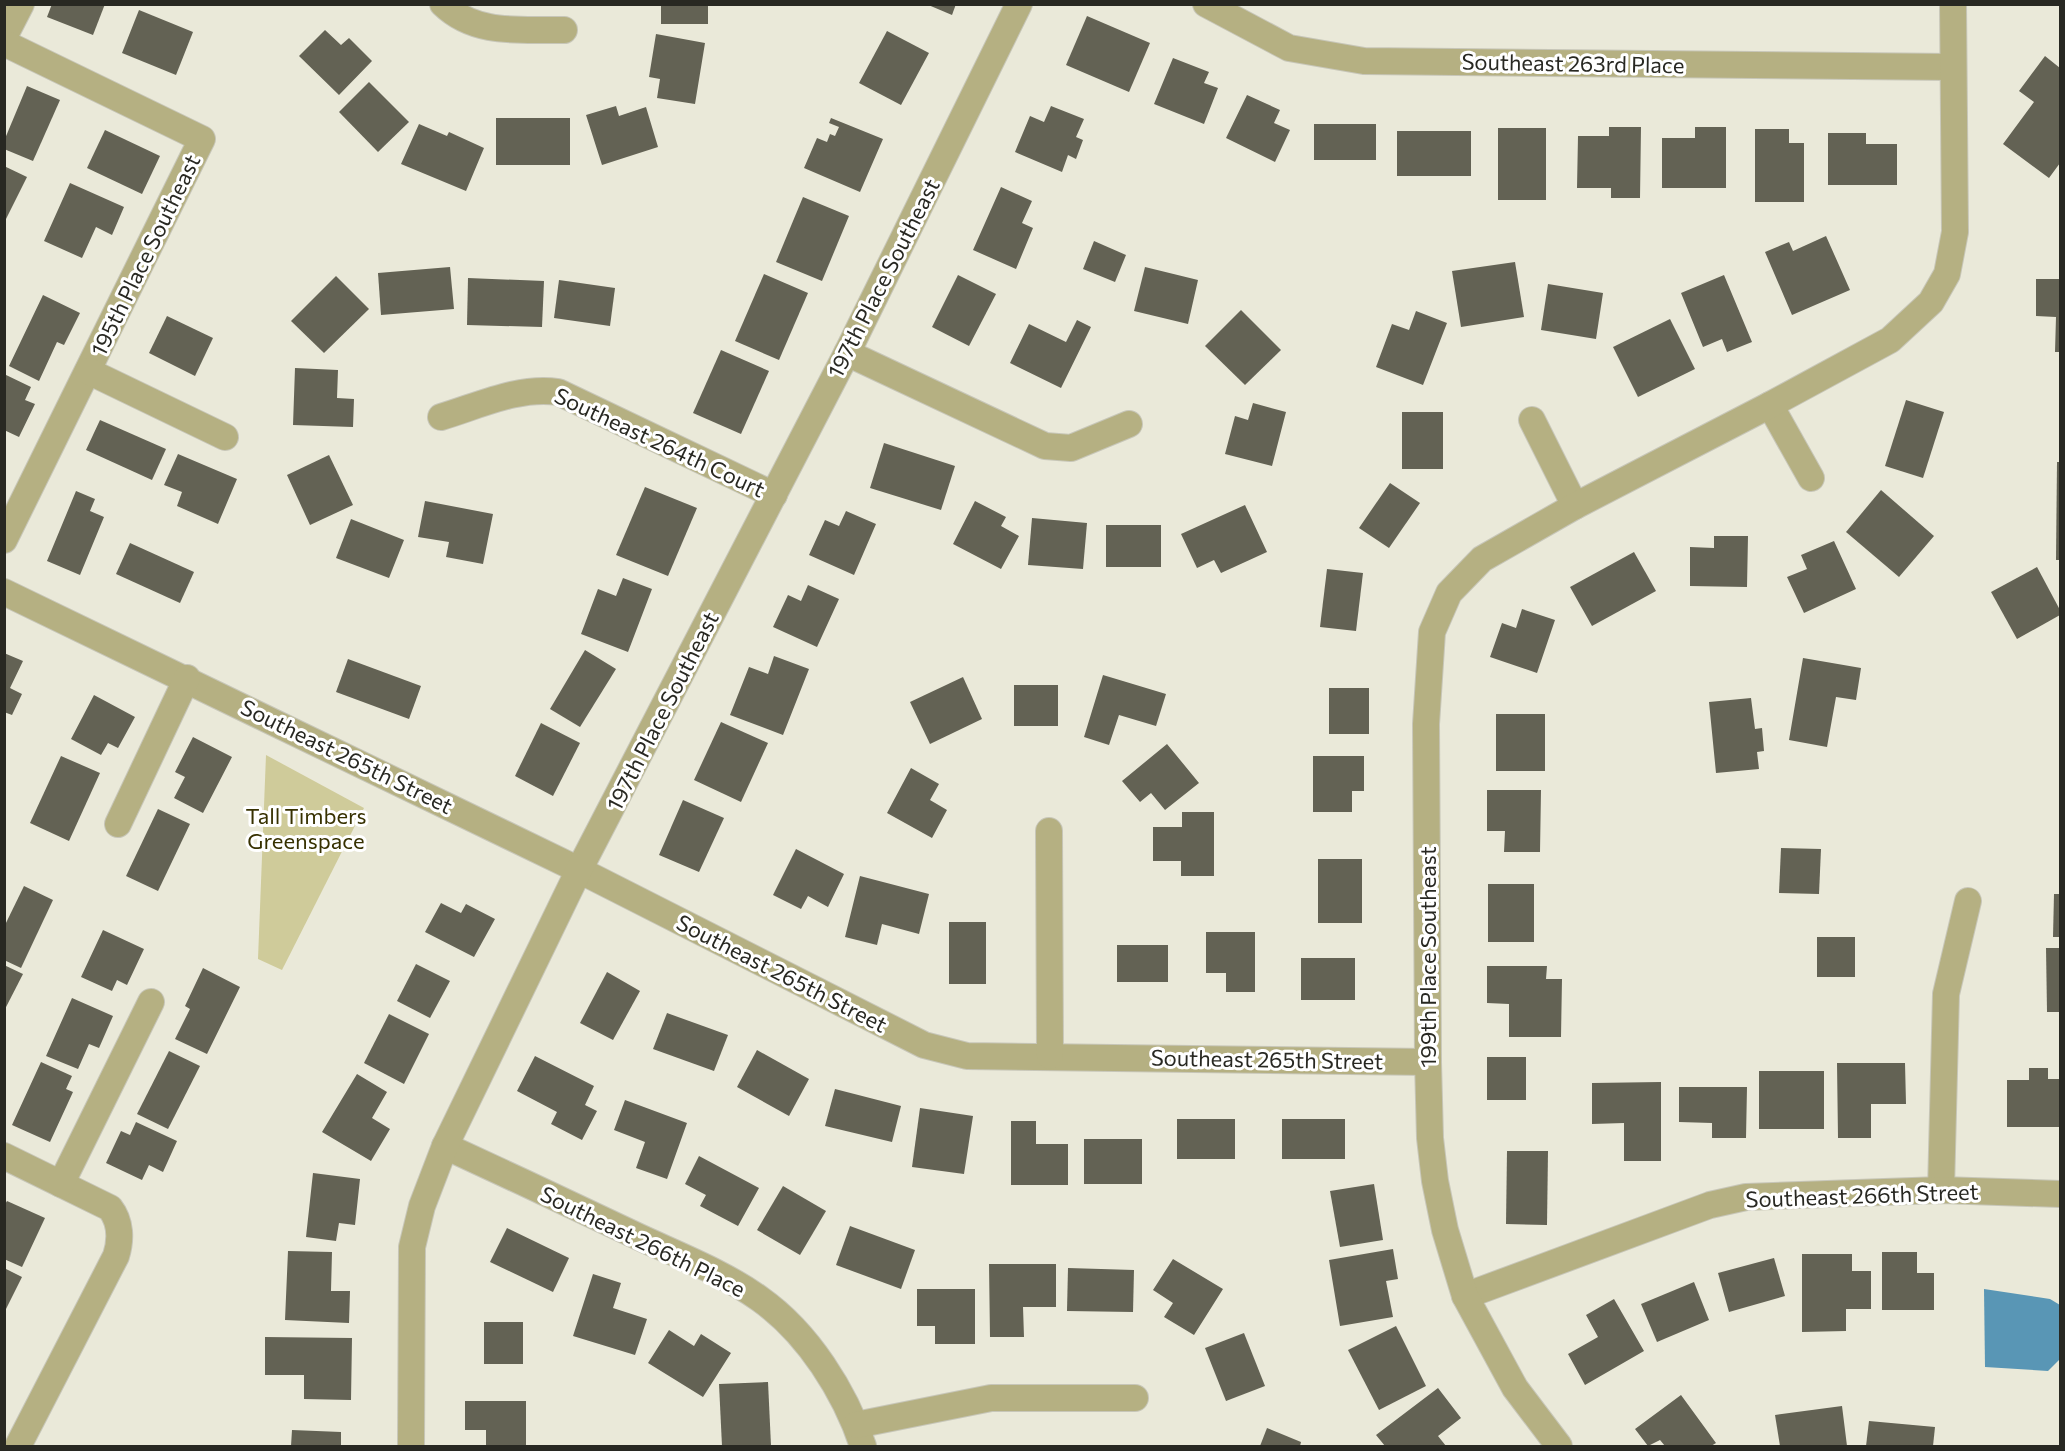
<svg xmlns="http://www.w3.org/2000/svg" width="2065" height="1451" viewBox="0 0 2065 1451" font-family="Commissioner,sans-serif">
<rect width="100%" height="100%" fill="#eae9d9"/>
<!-- green -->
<path fill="#cfcb9a" d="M266,755L364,808L282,970L258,959Z"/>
<!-- water -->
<path fill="#5996b5" d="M1984,1289L2050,1299L2060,1305V1359L2048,1371L1985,1367Z"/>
<!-- building -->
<g fill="#636254">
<path d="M52,4H105L93,35L47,17Z"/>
<rect x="661" y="4" width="47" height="20"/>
<path d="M926,4H956L952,15Z"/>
<path d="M139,10L193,32L176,75L122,53Z"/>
<path d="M1087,16L1150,43L1129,92L1066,65Z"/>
<path d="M325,30L341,45L349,38L372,61L339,95L299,56Z"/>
<path d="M887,31L929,53L901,105L859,83Z"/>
<path d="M656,34L705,43L695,104L657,98L660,79L649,77Z"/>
<path d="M2045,56L2060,68V163L2049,178L2003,144L2034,102L2019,91Z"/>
<path d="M1173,58L1209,72L1204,83L1218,88L1204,124L1154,104Z"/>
<path d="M369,82L409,122L378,152L339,112Z"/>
<path d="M27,86L60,100L33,161L4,149V141Z"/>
<path d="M1247,95L1280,110L1274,123L1290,130L1275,162L1226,138Z"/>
<path d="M616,106L619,116L646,107L658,147L602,165L586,115Z"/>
<path d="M1051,106L1084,119L1076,137L1083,140L1076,159L1068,155L1062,172L1015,152L1030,116L1044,122Z"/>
<rect x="496" y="118" width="74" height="47"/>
<path d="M831,118L883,139L860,192L804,168L817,138L827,142L830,134L835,136L839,127L829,123Z"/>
<path d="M419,124L447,136L449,132L484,148L466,191L401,164Z"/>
<rect x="1314" y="124" width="62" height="36"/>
<path d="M1609,127H1641L1640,198H1611V188H1577L1578,136H1609Z"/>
<path d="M1695,127H1726V188H1662V138H1695Z"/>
<rect x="1498" y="128" width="48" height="72"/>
<path d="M1755,129H1789V143H1804V202H1755Z"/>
<path d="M105,130L160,156L142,194L87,168Z"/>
<rect x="1397" y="131" width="74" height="45"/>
<path d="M1828,133H1866V144H1897V185H1828Z"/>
<path d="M4,166L27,177L4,223Z"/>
<path d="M70,183L124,207L112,235L96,227L82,258L44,241Z"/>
<path d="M1001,187L1032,201L1022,223L1033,228L1016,269L973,250Z"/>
<path d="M803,197L849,216L822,281L776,262Z"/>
<path d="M1826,236L1850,290L1792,315L1765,252L1789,242L1793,251Z"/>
<path d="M1094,241L1126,255L1115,282L1083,269Z"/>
<path d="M1515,262L1524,317L1461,327L1452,271Z"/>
<path d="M450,267L454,309L381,315L378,273Z"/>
<path d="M1145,267L1198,280L1188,324L1134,311Z"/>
<path d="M764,274L808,293L779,360L735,341Z"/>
<path d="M958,275L996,294L969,346L932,327Z"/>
<path d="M1724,275L1752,342L1727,352L1722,339L1703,347L1681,293Z"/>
<path d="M336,276L369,309L324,353L291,321Z"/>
<path d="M468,278L544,281L542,327L467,325Z"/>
<path d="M2036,279H2060V352H2055L2056,317L2036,316Z"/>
<path d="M559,280L615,288L610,326L554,318Z"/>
<path d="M1548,284L1603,293L1596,339L1541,330Z"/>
<path d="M43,295L80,313L64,345L57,342L39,381L9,366Z"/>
<path d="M1241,310L1281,350L1245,385L1205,346Z"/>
<path d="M1416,311L1447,323L1423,385L1376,367L1392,324L1409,330Z"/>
<path d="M167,316L213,338L195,376L149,353Z"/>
<path d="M1670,319L1695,369L1638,397L1613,347Z"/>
<path d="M1077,320L1091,327L1061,388L1010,363L1029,324L1066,342Z"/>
<path d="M721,350L769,371L741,434L693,413Z"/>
<path d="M295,368L338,370L337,398L354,399L353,427L293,425Z"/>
<path d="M4,374L31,387L25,400L35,404L19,437L4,430Z"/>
<path d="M1906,400L1944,412L1923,478L1885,466Z"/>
<path d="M1253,403L1286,412L1272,466L1225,454L1235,416L1248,420Z"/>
<rect x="1402" y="412" width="41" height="57"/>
<path d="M100,420L166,449L152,480L86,450Z"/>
<path d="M884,443L955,466L941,510L870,488Z"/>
<path d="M178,454L237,479L218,524L177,506L182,492L164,485Z"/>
<path d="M329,455L353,505L310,525L287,475Z"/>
<path d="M2057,462H2060V560H2056Z"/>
<path d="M1390,483L1420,503L1389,548L1359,528Z"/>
<path d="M645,487L697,508L668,576L616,555Z"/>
<path d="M1881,490L1934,536L1899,577L1846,532Z"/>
<path d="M76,491L95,499L90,511L104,517L80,575L47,561Z"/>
<path d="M425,501L493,514L483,564L446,557L449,542L418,537Z"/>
<path d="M975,501L1006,517L1001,526L1019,536L1001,569L953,544Z"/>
<path d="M1245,505L1267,552L1221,573L1214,560L1197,568L1181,534Z"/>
<path d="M846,511L876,524L854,575L809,555L825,520L839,526Z"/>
<path d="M1032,518L1087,523L1083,569L1028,565Z"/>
<path d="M351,519L404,540L389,578L336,558Z"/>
<rect x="1106" y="525" width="55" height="42"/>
<path d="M1714,536H1748L1747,587L1690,586V547L1714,548Z"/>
<path d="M1834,541L1856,589L1804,613L1787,577L1807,569L1801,555Z"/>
<path d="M130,543L194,572L180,603L116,574Z"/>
<path d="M1634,552L1656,591L1592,626L1570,587Z"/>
<path d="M2037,567L2060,610V615L2017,639L1991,592Z"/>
<path d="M1327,569L1363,573L1356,631L1320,627Z"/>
<path d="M623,578L652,589L628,652L581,634L598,589L616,596Z"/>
<path d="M808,585L839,599L817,647L773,627L788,595L801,601Z"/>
<path d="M1522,609L1555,620L1537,673L1490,657L1502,623L1516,628Z"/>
<path d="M585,650L616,669L580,727L550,709Z"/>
<path d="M4,653L23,661L10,688L22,694L12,715L4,712Z"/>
<path d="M774,656L809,669L783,735L730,715L749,667L768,674Z"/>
<path d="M1803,658L1861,668L1856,700L1836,697L1827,747L1789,740Z"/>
<path d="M348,659L421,686L409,719L336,692Z"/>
<path d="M1103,675L1166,694L1156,726L1119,715L1109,745L1084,737Z"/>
<path d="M963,677L982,719L930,744L910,702Z"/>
<rect x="1014" y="685" width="44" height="41"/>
<rect x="1329" y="688" width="40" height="46"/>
<path d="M94,695L135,717L118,748L108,743L101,755L71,739Z"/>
<path d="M1751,698L1755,729L1762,728L1764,751L1757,752L1759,769L1716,773L1709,702Z"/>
<rect x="1496" y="714" width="49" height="57"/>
<path d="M721,722L768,743L741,802L694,780Z"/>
<path d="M541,723L580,743L553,796L515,776Z"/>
<path d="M193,737L232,757L203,813L174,798L185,777L175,772Z"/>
<path d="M1167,744L1199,783L1165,810L1151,793L1140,802L1122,781Z"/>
<path d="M61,756L100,773L69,841L30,823Z"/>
<path d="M1313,756H1364V791H1352V812H1313Z"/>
<path d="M911,768L939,784L930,800L947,810L932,838L887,813Z"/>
<path d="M1487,790H1541L1540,852H1504L1505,831H1487Z"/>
<path d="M683,800L724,818L699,872L659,855Z"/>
<path d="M158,809L190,824L158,891L126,876Z"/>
<path d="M1182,812H1214V876H1181V861H1153V827H1182Z"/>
<path d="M1781,848L1821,849L1819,894L1779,893Z"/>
<path d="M796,849L844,874L828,907L808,896L801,909L773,895Z"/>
<rect x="1318" y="859" width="44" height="64"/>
<path d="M860,876L929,894L919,934L882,924L877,945L845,937Z"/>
<rect x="1488" y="884" width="46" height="58"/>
<path d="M24,886L53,900L21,968L4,960V927Z"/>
<path d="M2054,894H2060V937H2053Z"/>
<path d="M441,903L461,913L466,904L495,919L474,957L425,932Z"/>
<rect x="949" y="922" width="37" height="62"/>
<path d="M103,930L144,949L127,985L117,980L112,991L81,977Z"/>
<path d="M1206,932H1255V992H1226V973H1206Z"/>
<rect x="1817" y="937" width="38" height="40"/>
<rect x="1117" y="945" width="51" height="37"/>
<path d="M2046,948H2060V1012H2047Z"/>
<rect x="1301" y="958" width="54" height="42"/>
<path d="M416,964L450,981L430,1018L397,1001Z"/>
<path d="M4,965L23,974L4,1011Z"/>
<path d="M1487,966H1547L1546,979H1562L1561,1037H1509V1004L1487,1003Z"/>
<path d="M203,968L240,987L207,1054L175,1039L190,1009L185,1006Z"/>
<path d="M607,972L640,991L613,1040L580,1023Z"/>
<path d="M72,998L113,1016L99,1048L89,1044L78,1069L46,1056Z"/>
<path d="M667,1013L728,1035L714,1071L653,1049Z"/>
<path d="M389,1014L429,1034L404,1084L364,1063Z"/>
<path d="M757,1050L809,1079L789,1116L737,1087Z"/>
<path d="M169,1051L200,1066L168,1129L137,1114Z"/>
<path d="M535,1056L594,1086L585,1105L597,1111L582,1140L551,1124L557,1112L517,1091Z"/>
<rect x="1487" y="1057" width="39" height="43"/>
<path d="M41,1062L72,1076L66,1089L73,1092L50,1142L12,1125Z"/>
<path d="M1837,1063H1905L1906,1104H1871V1138H1838Z"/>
<path d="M2029,1068H2048V1079H2060V1127H2007V1080H2029Z"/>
<rect x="1759" y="1071" width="65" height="58"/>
<path d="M357,1074L387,1092L372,1118L390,1129L371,1161L322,1132Z"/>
<path d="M1661,1082V1161H1624V1123L1592,1124V1083Z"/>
<path d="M1679,1087H1747L1746,1138H1712V1123L1679,1122Z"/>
<path d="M835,1089L901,1106L892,1142L825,1126Z"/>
<path d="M625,1100L687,1123L667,1179L636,1168L645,1142L614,1130Z"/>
<path d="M920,1108L973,1116L964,1174L912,1167Z"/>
<rect x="1177" y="1119" width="58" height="40"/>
<rect x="1282" y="1119" width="63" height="40"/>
<path d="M1011,1121H1036V1144H1068V1185H1011Z"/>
<path d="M136,1122L177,1141L163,1172L149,1165L142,1180L106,1163L121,1131L130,1135Z"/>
<rect x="1084" y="1139" width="58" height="45"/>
<path d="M1507,1151H1548L1547,1225L1506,1224Z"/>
<path d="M699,1156L759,1188L738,1226L700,1206L706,1195L685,1184Z"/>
<path d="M313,1173L360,1179L355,1225L339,1223L336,1241L306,1237Z"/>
<path d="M1374,1184L1383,1240L1340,1247L1330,1191Z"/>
<path d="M783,1186L826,1211L800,1255L757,1230Z"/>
<path d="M7,1201L45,1218L22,1267L4,1259V1206Z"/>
<path d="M850,1226L915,1250L901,1289L836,1265Z"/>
<path d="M507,1228L569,1258L553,1292L490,1262Z"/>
<path d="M1393,1249L1398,1279L1386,1281L1393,1317L1340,1326L1329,1260Z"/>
<path d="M288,1251L332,1252L331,1291H350L349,1323L285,1320Z"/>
<path d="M1882,1252H1917V1273H1934V1310H1882Z"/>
<path d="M1802,1254H1852V1271H1871V1309H1846V1331L1802,1332Z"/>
<path d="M1774,1258L1785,1296L1729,1312L1718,1273Z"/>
<path d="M1173,1259L1223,1289L1194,1335L1164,1317L1173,1303L1153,1290Z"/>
<path d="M989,1264H1056V1307H1023L1024,1337H990Z"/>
<path d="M4,1268L22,1277L4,1313Z"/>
<path d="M1068,1268L1134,1270L1133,1312L1067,1311Z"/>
<path d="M593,1274L621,1283L613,1308L647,1319L635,1355L573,1336Z"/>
<path d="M1694,1282L1709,1320L1657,1342L1641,1304Z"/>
<path d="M917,1289H975V1344H935V1326H917Z"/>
<path d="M1614,1299L1644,1351L1585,1385L1568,1354L1598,1337L1586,1315Z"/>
<rect x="484" y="1322" width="39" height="42"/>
<path d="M1396,1326L1426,1386L1379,1410L1348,1350Z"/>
<path d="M669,1330L694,1346L701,1334L731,1353L703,1397L648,1363Z"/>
<path d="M1244,1333L1265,1386L1226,1401L1205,1348Z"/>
<path d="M265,1337L352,1338L351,1400L304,1399V1375H265Z"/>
<path d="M768,1382L771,1446H722L719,1384Z"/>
<path d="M1438,1388L1461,1418L1438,1436L1446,1446H1385L1376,1435Z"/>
<path d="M1681,1395L1716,1443L1711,1446H1665L1660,1440L1648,1446L1635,1429Z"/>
<path d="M465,1401H526V1446H486V1430H465Z"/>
<path d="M1842,1406L1847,1446H1780L1775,1415Z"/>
<path d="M1869,1421L1935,1427L1933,1446H1866Z"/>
<path d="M1267,1428L1301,1442L1300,1446H1260Z"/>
<path d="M292,1430L341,1432V1446H291Z"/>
</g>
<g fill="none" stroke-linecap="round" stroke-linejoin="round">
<defs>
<g id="street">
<path d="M443,4C476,36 521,29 564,30"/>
<path d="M1206,4L1289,48L1364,61L1953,67"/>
<path d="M4,37L21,4"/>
<path d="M4,43L202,139L4,540"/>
<path d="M847,353L1045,446L1071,448L1129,424"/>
<path d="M88,371L225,437"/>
<path d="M1770,405L1811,478"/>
<path d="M441,417C478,406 519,386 558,392L774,495"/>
<path d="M1532,420L1575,506"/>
<path d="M4,592L579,870L924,1045L967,1056L1428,1062"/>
<path d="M118,824L187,678"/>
<path d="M1049,831L1050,1056"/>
<path d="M445,1146C510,1176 574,1206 639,1237C680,1256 724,1273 760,1299C808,1333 845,1392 863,1446"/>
<path d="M4,1156L110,1208C121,1222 121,1240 116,1256L18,1446"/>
<path d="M61,1184L151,1002"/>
<path d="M1941,1190L1946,994L1968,901"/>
<path d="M1465,1296L1710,1205L1746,1197L1941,1190L2060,1194"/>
<path d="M856,1425L991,1398H1135"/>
<path d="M411,1446L412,1247L422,1206L445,1146L579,870L847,353L1019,4"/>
<path d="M1559,1446L1515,1388L1465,1296L1445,1230L1435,1181L1430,1138L1428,1062L1426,724L1432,632L1449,593L1482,559L1575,506L1770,405L1890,340L1931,302L1947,274L1955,232L1953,4"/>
</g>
</defs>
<!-- street casing -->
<use href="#street" stroke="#c7c6b8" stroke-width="28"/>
<!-- street -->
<use href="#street" stroke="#b5b082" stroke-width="26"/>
</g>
<g text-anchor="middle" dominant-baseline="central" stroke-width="6" stroke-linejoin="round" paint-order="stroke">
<!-- street labels -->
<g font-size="22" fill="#282822" stroke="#fff">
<text transform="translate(1573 63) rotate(1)">Southeast 263rd Place</text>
<text transform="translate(145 255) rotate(-64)">195th Place Southeast</text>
<text transform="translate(883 278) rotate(-63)">197th Place Southeast</text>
<text transform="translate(660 442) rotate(25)">Southeast 264th Court</text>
<text transform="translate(662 711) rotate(-63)">197th Place Southeast</text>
<text transform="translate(347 756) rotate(26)">Southeast 265th Street</text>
<text transform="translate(1427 957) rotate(-90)">199th Place Southeast</text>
<text transform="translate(782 973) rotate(27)">Southeast 265th Street</text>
<text transform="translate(1267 1059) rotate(1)">Southeast 265th Street</text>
<text transform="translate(1862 1195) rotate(-2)">Southeast 266th Street</text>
<text transform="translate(643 1241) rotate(26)">Southeast 266th Place</text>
</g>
<!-- park labels -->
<g font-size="22" fill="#373100" stroke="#fff">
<text x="306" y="815">Tall Timbers<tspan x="306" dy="25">Greenspace</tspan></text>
</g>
</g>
<!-- border -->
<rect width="2065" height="1451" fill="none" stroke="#282822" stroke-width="12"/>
</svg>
